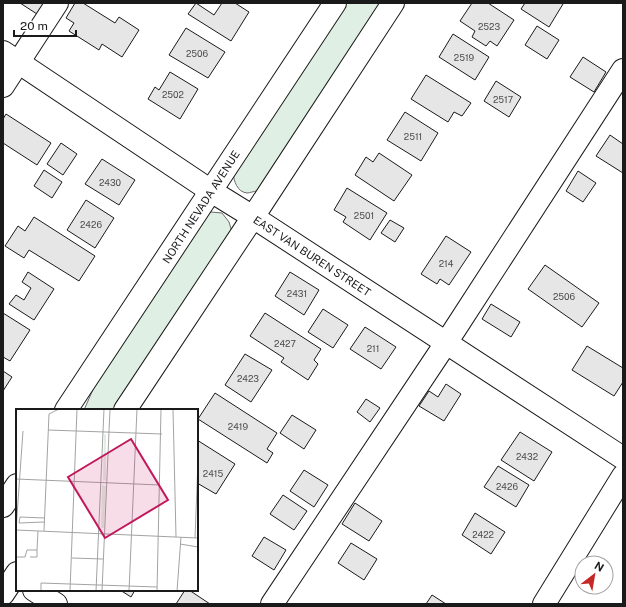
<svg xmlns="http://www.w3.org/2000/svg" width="626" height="607" viewBox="0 0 626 607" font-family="'Public Sans',sans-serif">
<rect width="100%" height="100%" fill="#fff"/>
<!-- green -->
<g fill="#e0efe3" stroke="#6a6a6a">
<path d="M345,3H382L257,191C254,191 250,193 247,193C237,192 234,181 233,173Z"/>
<path d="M211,212L222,213L229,222L232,232L114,410H84L98,378L203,218Z"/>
</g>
<!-- building -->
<g fill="#e6e6e6" stroke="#1a1a1a">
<path d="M20,3H44L37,14Z"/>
<path d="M75,3H83L115,23L119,17L139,30L122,57L102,44L99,50L69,31L74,23L66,18Z"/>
<path d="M196,3L214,15L222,3H235L249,12L231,41L188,14Z"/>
<path d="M472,3H488L514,20L497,46L490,41L486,46L472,37L475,31L460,21Z"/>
<path d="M525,3H561L563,4L549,27L521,9Z"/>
<path d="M537,26L559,40L547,59L525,45Z"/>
<path d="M186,28L225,52L208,78L169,55Z"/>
<path d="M453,34L489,57L475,80L439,57Z"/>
<path d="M583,57L606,72L594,92L570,77Z"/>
<path d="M170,72L198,89L180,119L148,99L155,87L159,90Z"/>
<path d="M426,75L471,103L462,116L454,112L448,122L411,99Z"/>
<path d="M496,81L521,97L509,117L484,101Z"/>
<path d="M405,112L438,133L421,161L387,140Z"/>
<path d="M6,114L51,143L37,165L3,143V119Z"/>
<path d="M610,135L623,144V173L596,156Z"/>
<path d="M61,143L77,154L63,175L47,164Z"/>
<path d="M379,153L412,175L394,201L355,175L366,157L373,162Z"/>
<path d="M102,159L135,180L119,205L85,184Z"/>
<path d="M44,170L62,182L52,198L34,186Z"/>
<path d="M578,171L596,183L583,202L566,191Z"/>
<path d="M347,188L387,213L370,240L343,222L346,217L334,210Z"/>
<path d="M86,200L114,218L95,248L67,230Z"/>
<path d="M34,217L95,256L79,281L29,250L24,258L5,246L18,226L25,231Z"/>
<path d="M390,220L404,228L395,242L381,233Z"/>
<path d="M446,236L471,252L449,285L440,279L437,284L421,274Z"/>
<path d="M545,265L599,303L582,327L528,289Z"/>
<path d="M28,272L54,289L34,320L9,304L16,295L24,300L31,288L22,282Z"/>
<path d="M290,272L319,290L304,315L275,296Z"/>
<path d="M491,304L520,322L511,337L482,319Z"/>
<path d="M323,309L348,325L333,348L308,332Z"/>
<path d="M3,313L30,330L10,361L3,357Z"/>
<path d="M265,313L321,349L314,360L318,364L308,380L281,362L284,358L250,336Z"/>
<path d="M365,327L396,347L381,369L350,349Z"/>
<path d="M587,346L623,368V382L614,396L572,370Z"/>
<path d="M245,354L272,370L251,402L225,385Z"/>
<path d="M3,371L12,377L3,391Z"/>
<path d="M446,384L461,394L444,421L419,406L429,391L438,397Z"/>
<path d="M215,393L277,433L267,449L273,453L267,463L198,419Z"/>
<path d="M366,399L380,408L370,422L357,412Z"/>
<path d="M292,415L316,430L304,449L280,433Z"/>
<path d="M520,432L552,452L534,481L501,460Z"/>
<path d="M197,440L235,464L216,494L197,483Z"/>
<path d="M498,466L529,485L516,507L484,487Z"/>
<path d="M304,470L328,485L314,507L290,491Z"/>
<path d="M283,495L307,511L294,530L270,514Z"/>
<path d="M355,503L382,521L369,541L342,524Z"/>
<path d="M475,513L505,532L491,554L462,535Z"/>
<path d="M264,537L286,550L274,570L252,556Z"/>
<path d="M351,543L377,559L364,580L338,563Z"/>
<path d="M120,590H135L131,597Z"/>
<path d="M185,590H189L210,604H176Z"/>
<path d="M432,595L446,604H426Z"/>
</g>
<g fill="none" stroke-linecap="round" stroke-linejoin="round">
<defs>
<g id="minor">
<path d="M3,52L211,191L253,217L623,458"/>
<path d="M3,86L57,3"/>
<path d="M272,604L446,343L623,70"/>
<path d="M544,604L623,476"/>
</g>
<g id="major">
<path d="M66,410L335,3"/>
<path d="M125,410L253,217L393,3"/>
<path d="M3,506L17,485"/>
<path d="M34,590L56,604"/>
<path d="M3,594L17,573"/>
</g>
</defs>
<!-- minor casing -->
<use href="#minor" stroke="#1a1a1a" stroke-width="24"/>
<!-- major casing -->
<use href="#major" stroke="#1a1a1a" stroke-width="24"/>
<!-- minor -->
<use href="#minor" stroke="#fff" stroke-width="22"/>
<!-- major -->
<use href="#major" stroke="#fff" stroke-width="22"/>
</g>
<g text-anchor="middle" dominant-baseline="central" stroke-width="3" stroke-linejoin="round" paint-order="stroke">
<!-- number labels -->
<g font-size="9" fill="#4d4d4d">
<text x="489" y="26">2523</text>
<text x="197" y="53">2506</text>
<text x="464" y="57">2519</text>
<text x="173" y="94">2502</text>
<text x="503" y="99">2517</text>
<text x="413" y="136">2511</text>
<text x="110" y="182">2430</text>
<text x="364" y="215">2501</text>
<text x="91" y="224">2426</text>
<text x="446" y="263">214</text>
<text x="297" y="293">2431</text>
<text x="564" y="296">2506</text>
<text x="285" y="343">2427</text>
<text x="373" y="348">211</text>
<text x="248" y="378">2423</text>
<text x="238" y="426">2419</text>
<text x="527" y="456">2432</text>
<text x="213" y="473">2415</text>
<text x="507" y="486">2426</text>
<text x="483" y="534">2422</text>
</g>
<!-- street labels -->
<g font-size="11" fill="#1a1a1a" stroke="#fff">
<text transform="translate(201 207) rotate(-57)">NORTH NEVADA AVENUE</text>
<text transform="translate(312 256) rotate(33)">EAST VAN BUREN STREET</text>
</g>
</g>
<!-- overview -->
<g transform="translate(16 409)">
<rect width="182" height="182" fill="#fff"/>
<path d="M90,25V71L87,72L88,26ZM86,76L90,77L88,119H85Z" fill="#e0efe3"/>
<path fill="none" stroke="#a3a3a3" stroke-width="1" d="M157,0L160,128M32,21L146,25M0,70L144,76M28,113L3,114L4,108L28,109M0,121L7,22M0,121L182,129M28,122L33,5L43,0M179,129L182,52M164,135L182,138M0,148H9L11,141H21L22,122M14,148H21V141M56,149L87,150M25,182V174L141,178M54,182L61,0M80,182L88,0M86,182L94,0M113,182L121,0M141,182L145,0M161,182L165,128"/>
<path fill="#c2185b" fill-opacity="0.15" stroke="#c2185b" stroke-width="2" d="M115,30L152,91L89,129L52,68Z"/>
<rect width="182" height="182" fill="none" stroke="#1a1a1a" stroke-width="2"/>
</g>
<!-- border -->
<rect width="626" height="607" fill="none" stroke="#1a1a1a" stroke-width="8"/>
<!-- north arrow -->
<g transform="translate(594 575) rotate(31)"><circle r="19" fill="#ffffff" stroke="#a3a3a3"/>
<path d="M0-3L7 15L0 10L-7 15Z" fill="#c62828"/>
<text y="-6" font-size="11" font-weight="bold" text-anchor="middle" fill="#1a1a1a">N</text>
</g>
<!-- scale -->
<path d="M14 30v6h62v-6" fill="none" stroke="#1a1a1a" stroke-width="2"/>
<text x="20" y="30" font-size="12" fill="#1a1a1a" stroke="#ffffff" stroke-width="3" paint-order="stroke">20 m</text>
</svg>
